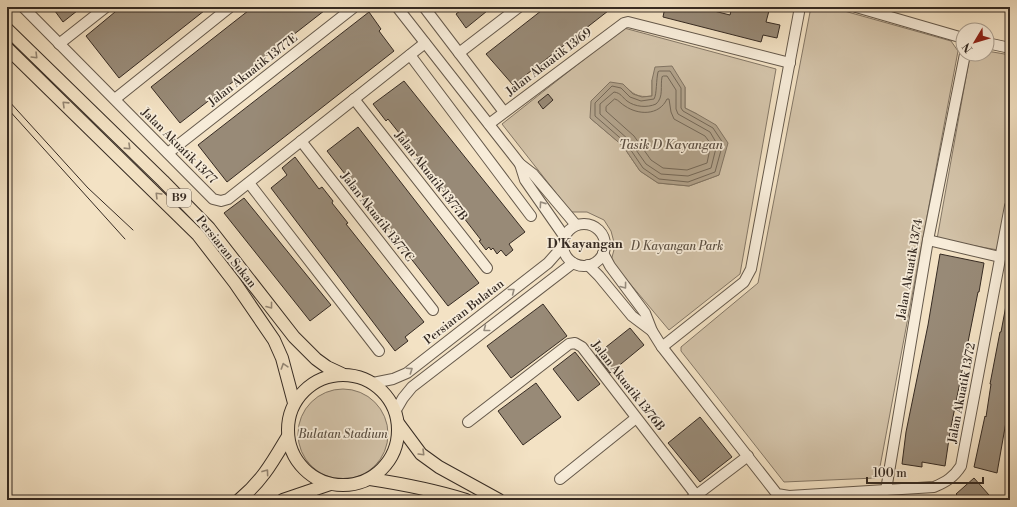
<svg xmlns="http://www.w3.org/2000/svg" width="1017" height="507" viewBox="0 0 1017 507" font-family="'Libre Bodoni',serif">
<rect width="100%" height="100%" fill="#f3e2c4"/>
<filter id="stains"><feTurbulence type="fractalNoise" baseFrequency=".005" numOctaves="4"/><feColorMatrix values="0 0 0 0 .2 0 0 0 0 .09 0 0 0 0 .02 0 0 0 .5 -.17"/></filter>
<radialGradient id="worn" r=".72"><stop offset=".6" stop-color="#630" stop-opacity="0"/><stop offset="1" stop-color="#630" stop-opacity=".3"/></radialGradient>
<!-- green -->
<g fill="#d3c3a9" stroke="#847766" fill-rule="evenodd">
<path d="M811,7H830L951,41L958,51L879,472L875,478L784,482L681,351V347L758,283Z"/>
<path d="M624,28L776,69L740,274L669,330L611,261L615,246L611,231L604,220L587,212H571L502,124ZM652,80L685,87V108L697,114L719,175L689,186L658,183L640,171L623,146L590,118L623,84C633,94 637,98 652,96Z"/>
<path d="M987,51L1010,55V183L998,250L937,239L970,55L971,54H987Z"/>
<circle cx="343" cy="434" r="45"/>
</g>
<!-- water -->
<path fill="#b3a48d" stroke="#817463" d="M672,66L685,87V108L697,114L716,125L728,143L719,175L689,186L658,183L640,171L623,146L590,118L591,101L610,82L623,84L633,94L642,97L652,96V80L655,67Z"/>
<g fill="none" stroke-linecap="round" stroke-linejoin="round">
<!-- shore -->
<g stroke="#746858" stroke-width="1">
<path d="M660,71H670L681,88V108L683,111L713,128L723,143L715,172L688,182L659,179L643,168L626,143L595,116V103L612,86L621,88L630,97L641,101L654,99C657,94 656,80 658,72Z"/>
<path d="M664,76H667L676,90V109L678,114L710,132L717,144L711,168L688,176L661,174L646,164L629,140L600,114V104L614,92C621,93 622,97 627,101C635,107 647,108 656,104C664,97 660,86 662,77Z"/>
<path d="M615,99C619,100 621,104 625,106C638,115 659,116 667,99H669L671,112L674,119L705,136L711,144L707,163L687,170L663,168L651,160L634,136L606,111V107Z"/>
</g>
</g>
<!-- building -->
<g fill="#988a77" stroke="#362b23">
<path d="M52,7H82L63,22Z"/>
<path d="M121,7H209L119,78L86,36Z"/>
<path d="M253,7H329L180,123L151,87Z"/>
<path d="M465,7H492L466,28L456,14Z"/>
<path d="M546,7H604L608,11L513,85L486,54Z"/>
<path d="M665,7H698L730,15L732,7H770L766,22L780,25L777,38L763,35L761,42L663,17Z"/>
<path d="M369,12L381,29L379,31L394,51L227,182L198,145Z"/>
<path d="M404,81L525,232L509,244L513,250L506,256L501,250L497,254L493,248L491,250L489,247L486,250L479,241L481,240L436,182L437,181L388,119L386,121L373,104Z"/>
<path d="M548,94L553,100L543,109L538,102Z"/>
<path d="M358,127L479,283L448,306L327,151Z"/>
<path d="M295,157L319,189L322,187L333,201L332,203L348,223L346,224L424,322L405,337L408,341L395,351L271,188L287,175L282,168Z"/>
<path d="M244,198L331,305L310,321L224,213Z"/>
<path d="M940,254L984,263L979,292H978L950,432L945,466L922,462V467L902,464L906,432L928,325Z"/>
<path d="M1007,300L1010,301V399L997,473L974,467L985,416L986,417L991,384H990L1000,332H1001Z"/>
<path d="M543,304L567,336L511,378L487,346Z"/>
<path d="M630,328L644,345L610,373L596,355Z"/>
<path d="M575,352L600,384L578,401L553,369Z"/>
<path d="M536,383L561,417L523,445L498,411Z"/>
<path d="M700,417L732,457L700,482L668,443Z"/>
<path d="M974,478L989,495L983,500H962L956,494Z"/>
</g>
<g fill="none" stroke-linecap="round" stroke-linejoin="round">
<defs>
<g id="minor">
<path d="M23,7L213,199L221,201L228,199L425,43"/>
<path d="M397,7L520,164L533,174L576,225"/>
<path d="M424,7L504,112"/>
<path d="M856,7L963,38"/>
<path d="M987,43L1010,48"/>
<path d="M59,44L106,7"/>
<path d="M459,53L519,7"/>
<path d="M410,55L531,216"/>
<path d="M115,99L230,7"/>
<path d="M354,99L487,268"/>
<path d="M489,124L624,23L628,22L790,63"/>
<path d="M301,141L433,310"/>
<path d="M168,153L353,8"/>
<path d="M520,164L525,180L564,236"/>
<path d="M249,183L379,351"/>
<circle cx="584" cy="245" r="21"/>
<path d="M928,240L1000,257"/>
<path d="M603,253L610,266L645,313L652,331L662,347L777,494L789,496L934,487C946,482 954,477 961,466L1010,206"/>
<path d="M588,265L599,276L632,316L652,331"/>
<path d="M662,347L744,282L751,269L800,7"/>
<path d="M373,383L393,379L407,373L548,263L563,246"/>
<path d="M396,410L403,398L412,387L573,263"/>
<path d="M468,422L569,344L575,343L582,347L696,495"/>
<path d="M560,479L636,418"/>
<path d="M886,490L928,240L965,54"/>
<path d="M690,500L748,456"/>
</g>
<g id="major">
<path d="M7,29L163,181L209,228L294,337L316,359L327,367L342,374"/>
<path d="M7,48L198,235L235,283L274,340L282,358L294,403"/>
<circle cx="343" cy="430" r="55"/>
<path d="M398,423L421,454L439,467L499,500"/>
<path d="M370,479C403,484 434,490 466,500"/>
<path d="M239,500C263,480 273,461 288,436"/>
<path d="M283,500L330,484"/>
</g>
</defs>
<!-- minor casing -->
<use href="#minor" stroke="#65594b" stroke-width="12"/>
<!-- major casing -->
<use href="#major" stroke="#362b23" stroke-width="14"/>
<!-- minor -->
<use href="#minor" stroke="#f7ecd9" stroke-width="10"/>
<!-- major -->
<use href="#major" stroke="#f3e2c4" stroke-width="12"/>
<!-- tram -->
<g stroke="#362b23" stroke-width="1">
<path d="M7,99L88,188L133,230"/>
<path d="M7,108L125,239"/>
</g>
</g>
<!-- one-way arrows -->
<defs><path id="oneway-chevron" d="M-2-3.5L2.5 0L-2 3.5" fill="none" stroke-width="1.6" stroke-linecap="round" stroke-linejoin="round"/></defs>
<g stroke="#948674">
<use href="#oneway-chevron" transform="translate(35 56) rotate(45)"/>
<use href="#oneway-chevron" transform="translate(65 104) rotate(-136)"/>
<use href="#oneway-chevron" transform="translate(128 147) rotate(44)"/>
<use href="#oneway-chevron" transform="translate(158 195) rotate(-135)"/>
<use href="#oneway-chevron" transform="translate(270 306) rotate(52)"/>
<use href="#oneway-chevron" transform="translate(284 366) rotate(-108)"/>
<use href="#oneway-chevron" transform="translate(422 453) rotate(45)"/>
<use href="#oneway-chevron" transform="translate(266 472) rotate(-54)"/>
</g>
<g stroke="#968c7e">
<use href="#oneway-chevron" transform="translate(542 204) rotate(-125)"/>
<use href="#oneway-chevron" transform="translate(624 286) rotate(53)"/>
<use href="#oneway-chevron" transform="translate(512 291) rotate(-38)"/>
<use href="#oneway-chevron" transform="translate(486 329) rotate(142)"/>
<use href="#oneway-chevron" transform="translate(410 370) rotate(-34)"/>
</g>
<g text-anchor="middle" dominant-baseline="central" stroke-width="3.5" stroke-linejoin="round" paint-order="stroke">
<!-- shield labels -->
<rect fill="#f7ecd9" stroke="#70655a" stroke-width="1" x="167" y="189" width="24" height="18" rx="3"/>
<g font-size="11" font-weight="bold" fill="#362b23">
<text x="179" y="198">B9</text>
</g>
<!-- street labels -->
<g font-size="12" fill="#362b23" stroke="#f7ecd9">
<text transform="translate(549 62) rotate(-37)">Jalan Akuatik 13/69</text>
<text transform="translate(253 70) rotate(-38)">Jalan Akuatik 13/77E</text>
<text transform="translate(179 146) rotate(45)">Jalan Akuatik 13/77</text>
<text transform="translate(431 176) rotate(52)">Jalan Akuatik 13/77B</text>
<text transform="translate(377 217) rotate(52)">Jalan Akuatik 13/77C</text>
<text transform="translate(226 252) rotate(51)">Persiaran Sukan</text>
<text transform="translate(910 269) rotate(-80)">Jalan Akuatik 13/74</text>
<text transform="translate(464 312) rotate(-38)">Persiaran Bulatan</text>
<text transform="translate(628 386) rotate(52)">Jalan Akuatik 13/76B</text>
<text transform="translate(962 393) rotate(-79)">Jalan Akuatik 13/72</text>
</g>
<!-- park labels -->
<g font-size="12" font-style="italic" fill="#5d5144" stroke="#f7ecd9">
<text x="677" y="246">D Kayangan Park</text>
<text x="343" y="434">Bulatan Stadium</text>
</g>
<!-- water labels -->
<g font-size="13" font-style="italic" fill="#5c4f43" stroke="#f7ecd9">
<text x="671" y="145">Tasik D Kayangan</text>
</g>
<!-- neighbourhood labels -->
<g font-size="13" font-weight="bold" fill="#362b23" stroke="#f7ecd9">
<text x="585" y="244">D'Kayangan</text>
</g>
</g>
<!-- margin -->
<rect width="1017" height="507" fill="none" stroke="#f3e2c4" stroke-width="24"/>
<rect x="8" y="8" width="1001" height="491" fill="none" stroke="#362b23" stroke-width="2"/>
<rect x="12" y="12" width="993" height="483" fill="none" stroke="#362b23"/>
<!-- north arrow -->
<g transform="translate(975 42) rotate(232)"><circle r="19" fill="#f7ecd9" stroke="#aa9f90"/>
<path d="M0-3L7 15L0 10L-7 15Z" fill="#8f2418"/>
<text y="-6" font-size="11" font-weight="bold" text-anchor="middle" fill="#362b23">N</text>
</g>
<!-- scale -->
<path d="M867 477v6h116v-6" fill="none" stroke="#362b23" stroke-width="2"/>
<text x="873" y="477" font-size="12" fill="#362b23" stroke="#f7ecd9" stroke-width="3" paint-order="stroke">100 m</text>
<rect width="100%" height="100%" filter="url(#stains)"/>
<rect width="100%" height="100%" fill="url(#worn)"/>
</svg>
